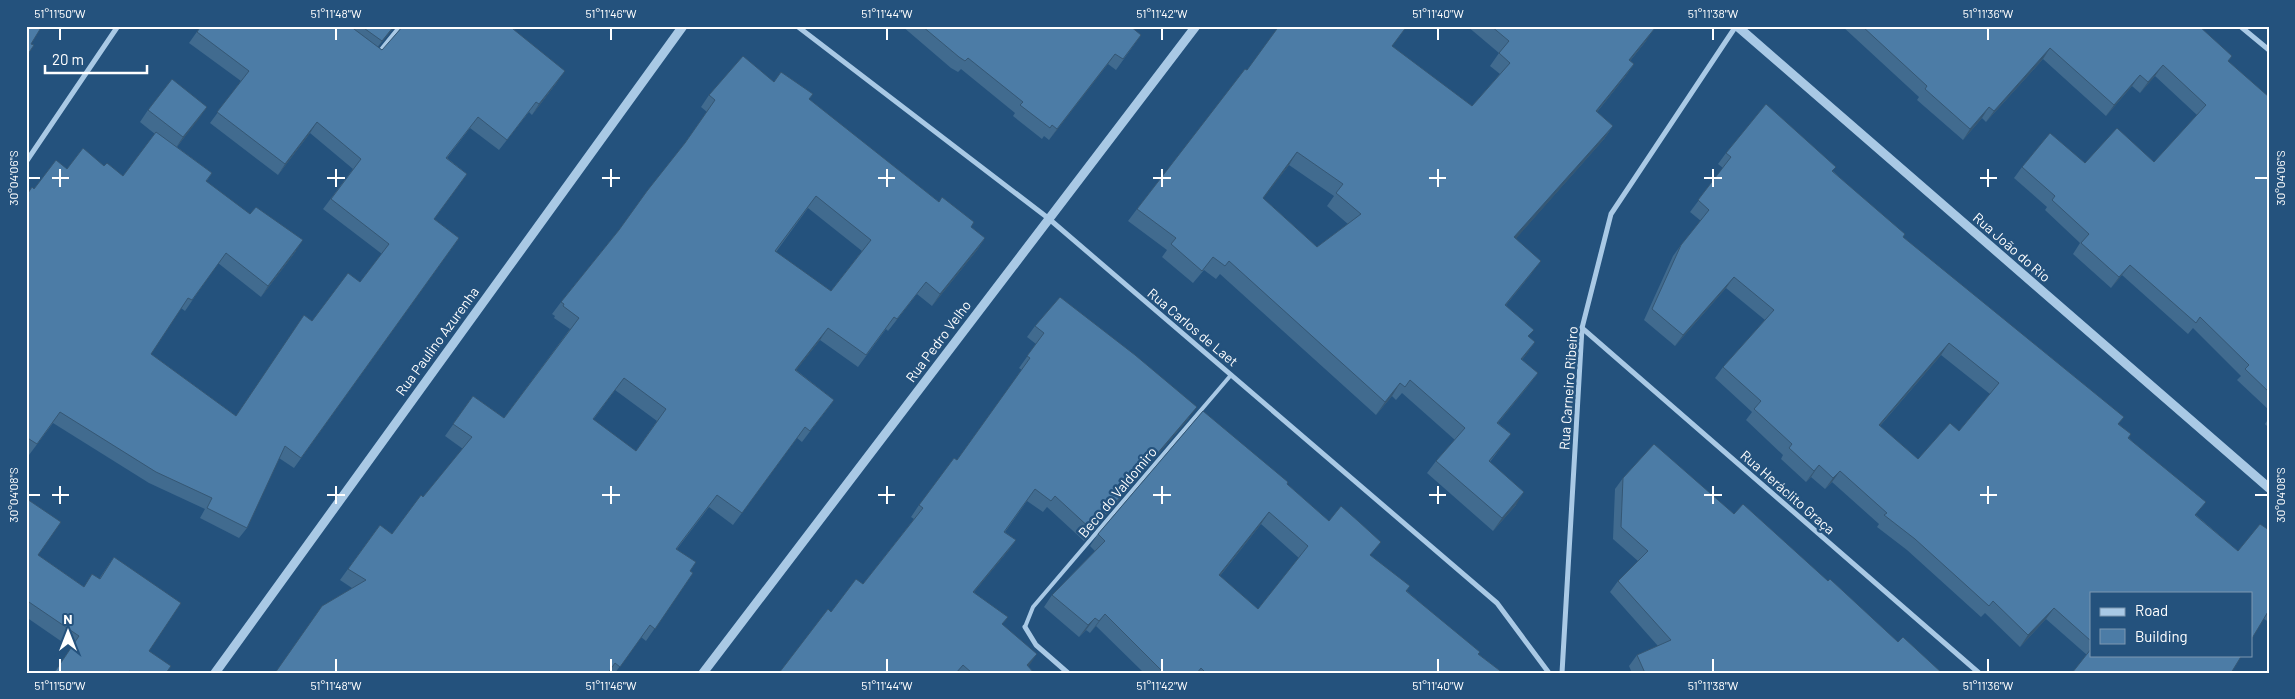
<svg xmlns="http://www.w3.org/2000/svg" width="2295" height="699" viewBox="0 0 2295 699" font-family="Barlow,sans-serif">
<rect width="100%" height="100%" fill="#24527d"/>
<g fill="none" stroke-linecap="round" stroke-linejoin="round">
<!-- service -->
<g stroke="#a9c9e5" stroke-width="4">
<path d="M379,52L400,26"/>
<path d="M1025,627L1033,607L1231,375"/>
</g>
<!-- minor -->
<g stroke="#a9c9e5" stroke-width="5">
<path d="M797,26L1048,218L1497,603L1549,673"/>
<path d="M2240,26L2269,50"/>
<path d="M26,162L118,26"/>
<path d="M1582,328L1979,673"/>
<path d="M1025,627L1036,645L1068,673"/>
<path d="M1562,673L1582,328L1611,214L1736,26"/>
</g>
<!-- tertiary -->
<g stroke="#a9c9e5" stroke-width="9">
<path d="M1737,26L2269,488"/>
<path d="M215,673L683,26"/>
<path d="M703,673L1196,26"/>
</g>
</g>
<!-- wall -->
<g fill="#416b8f" fill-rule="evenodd">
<path d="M201,26H395L378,47L382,50L517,26L514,30L558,81L532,115L529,112L499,150L470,128L447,158L467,174L434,219L459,238L294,468L279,458L247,528L239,538L200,518L205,509L149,483L53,423L29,455L26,453V196L34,189L67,169L104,166L123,176L155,134L140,122L148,110L207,107L177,147L212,173L206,182L296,251L261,297L218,263L185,311L181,308L151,354L236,416L312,321L360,282L382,254L323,209L353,169L310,133L278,175L210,123L241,81L189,43Z"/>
<path d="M902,26H1130L1141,35L1116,70L1108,64L1049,140L1044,136L1042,139L1013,116L1015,113L961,69L958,72L951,68Z"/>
<path d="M1467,26H1652L1646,41L1630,61L1634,64L1625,77L1597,112L1613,126L1604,139L1516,238L1532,273L1506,305L1529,337L1535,342L1522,360L1538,373L1529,385L1498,423L1511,434L1490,462L1516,505L1493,531L1427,473L1436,461L1455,440L1402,393L1396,400L1392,396L1376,415L1220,274L1216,279L1204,270L1193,283L1162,257L1167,250L1128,221L1137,209L1247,70L1392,47L1472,106L1500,74L1490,66L1499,53ZM1289,165L1334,196L1327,206L1348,224L1317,247L1263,198Z"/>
<path d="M1842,26H2199L2228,62L2269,97V410L2237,380L2241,376L2193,328L2188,334L2122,275L2111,288L2073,254L2080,243L2045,210L2047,207L2014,178L2022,167L2085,163L2154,162L2197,115L2155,76L2140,93L2132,86L2106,116L2043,59L1986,122L1982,118L1963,140L1917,100L1919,97Z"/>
<path d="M774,82L809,100L985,238L977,250L932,306L917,294L888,331L886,329L858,367L820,340L796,370L834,400L802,442L797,438L733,525L709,507L677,549L690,571L693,573L646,641L641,637L615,673H275L352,588L340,580L380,525L392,534L463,449L445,436L473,396L504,418L570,329L554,318L555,316L552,314L561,302L619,230L685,143L707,112L701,107L709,95ZM808,208L862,251L831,291L776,252ZM615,390L657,421L636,451L593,420Z"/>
<path d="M1726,153L1833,171L1903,237L2119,424L2129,438L2196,515L2238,551L2269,530V622L2264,619L2091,593V655H2087L2046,619L2020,647L1985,613L1981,617L1907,550L1877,527L1879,524L1832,482L1825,489L1811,477L1806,482L1781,459L1783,455L1746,420L1752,412L1715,378L1723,367L1765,320L1726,288L1675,346L1644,320L1673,256L1681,245L1701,221L1690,212L1723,168L1718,164ZM1941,355L1990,394L1959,431L1918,459L1880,426Z"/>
<path d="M1035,326L1189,418L1084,541L1047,507L1043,512L1027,501L1005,532L1016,540L1008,551L974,592L1003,625L1028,667L1034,673H779L831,612L863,584L914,519L911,517L919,505L957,460L1022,370L1019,368L1036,344L1027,337Z"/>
<path d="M2269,418V428L2265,424Z"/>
<path d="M1623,478L1734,514L1828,581L1898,642L1942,673H1632L1629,666L1637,655L1658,646L1610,592L1618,581L1638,561L1613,539L1615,489Z"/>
<path d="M1287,484L1329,521L1371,556L1407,591L1478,654L1503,673H1144L1096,626L1090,633L1086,630L1079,637L1044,607L1052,595L1095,551L1090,546L1098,534ZM1261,524L1299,558L1258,609L1220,576Z"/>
<path d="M26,500L38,555L84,587L99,579L114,557L149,651L166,673H54L71,648L26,617Z"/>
</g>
<!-- shaded-wall -->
<g fill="#355774">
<path d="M394,26H395L374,52L382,41Z"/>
<path d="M1655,28L1646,41L1620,73L1629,60Z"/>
<path d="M2050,48L2043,59L1986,122L1994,111Z"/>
<path d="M1115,54L1108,64L1049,140L1057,129Z"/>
<path d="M1634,64L1625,77L1587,124L1596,111Z"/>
<path d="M2163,65L2155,76L2140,93L2148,82Z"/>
<path d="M565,71L558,81L532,115L539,104Z"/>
<path d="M2140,75L2132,86L2106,116L2114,105Z"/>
<path d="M207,107L199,119L175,149L183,137Z"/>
<path d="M1989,107L1982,118L1963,140L1970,129Z"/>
<path d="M317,122L310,133L278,175L285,164Z"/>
<path d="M1613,126L1604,139L1506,250L1514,237Z"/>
<path d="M1297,152L1289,165L1254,211L1263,198Z"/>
<path d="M985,238L977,250L932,306L940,294Z"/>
<path d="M303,240L296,251L261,297L268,286Z"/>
<path d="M1541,261L1532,273L1496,317L1505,305Z"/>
<path d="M2130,265L2122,275L2111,288L2119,277Z"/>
<path d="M1734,277L1726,288L1675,346L1683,335Z"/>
<path d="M828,328L820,340L787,382L795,370Z"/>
<path d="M1535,342L1526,355L1512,371L1521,359Z"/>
<path d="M1949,343L1941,355L1871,436L1879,425Z"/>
<path d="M1538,373L1529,385L1488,435L1497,423Z"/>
<path d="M1400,383L1392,396L1376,415L1385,402Z"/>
<path d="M1197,407L1189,418L1084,541L1092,530Z"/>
<path d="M1511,434L1502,446L1480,473L1489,461Z"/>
<path d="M1819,465L1811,477L1806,482L1814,471Z"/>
<path d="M1840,471L1832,482L1825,489L1833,478Z"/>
<path d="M1524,492L1516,505L1493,531L1502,518Z"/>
<path d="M1269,512L1261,524L1211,587L1219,575Z"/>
<path d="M1016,540L1008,551L965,603L973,592Z"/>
<path d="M2054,608L2046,619L2020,647L2028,635Z"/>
<path d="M1105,614L1096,626L1090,633L1099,621Z"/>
<path d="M1095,618L1086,630L1079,637L1088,625Z"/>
<path d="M1037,654L1029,666L1023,673L1027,665Z"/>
</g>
<!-- building -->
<g fill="#4c7ca6" stroke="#355774" fill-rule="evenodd">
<path d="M26,26H42L31,44L34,45L26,57Z"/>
<path d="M201,26H350L382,50L403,26H516L513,29L565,71L539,104L536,102L507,140L478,117L446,158L467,174L434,219L459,238L301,458L285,446L247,528L207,508L212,498L156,472L60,412L37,444L26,437V196L32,187L34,189L56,160L67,169L83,148L104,166L107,163L123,176L156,132L212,173L206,181L250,214L256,207L303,240L268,286L226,253L192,300L188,298L151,354L236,416L304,315L312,321L348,273L360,282L389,244L331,199L361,159L317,122L285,164L217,112L249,71L197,32Z"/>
<path d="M361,26H394L382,41Z"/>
<path d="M922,26H1130L1141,35L1123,59L1115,54L1057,129L1052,125L1050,128L1020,105L1023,102L968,58L965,61L959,57Z"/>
<path d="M1279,26H1407L1392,46L1472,106L1510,63L1499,53L1509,41L1491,26H1652L1655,28L1629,60L1634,64L1596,111L1613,126L1514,237L1541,261L1505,305L1534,330L1528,336L1535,342L1521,359L1538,373L1497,423L1511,434L1489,461L1524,492L1502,518L1436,461L1465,428L1410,380L1405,387L1400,383L1385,402L1229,261L1225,266L1213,257L1202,271L1171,244L1176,238L1137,209L1245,69L1247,70ZM1297,152L1343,184L1336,193L1361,214L1317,247L1263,198Z"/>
<path d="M1862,26H2199L2232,56L2228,61L2269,97V392L2245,369L2249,365L2200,317L2196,323L2130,265L2119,277L2081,243L2089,234L2052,200L2055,196L2022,167L2050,133L2085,163L2117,128L2154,162L2206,105L2163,65L2148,82L2140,75L2114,105L2050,48L1994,111L1989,107L1970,129L1925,89L1927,86Z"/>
<path d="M743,56L774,82L781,72L813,94L809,99L939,202L942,197L974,222L971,227L985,238L940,294L926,282L897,319L894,317L866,355L828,328L795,370L834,400L810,431L805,427L742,513L717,495L676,549L696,562L690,571L693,573L655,629L650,625L620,667L615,663L608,673H275L322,606L366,580L348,569L380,525L392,534L421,495L423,497L472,437L453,424L473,396L504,418L579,318L563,306L564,304L561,302L619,230L647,191L685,143L715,100L709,95ZM816,196L871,240L831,291L775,251ZM624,378L666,409L636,451L593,419Z"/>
<path d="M172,79L207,107L183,137L148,110Z"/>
<path d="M1766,104L1836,167L1832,171L1905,234L1903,237L2124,417L2118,424L2131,434L2128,438L2206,502L2195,515L2238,551L2260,524L2269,530V610L2251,640V593H2091V641L2054,608L2028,635L1993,601L1989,606L1915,539L1884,515L1887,513L1840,471L1833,478L1819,465L1814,471L1789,448L1792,444L1754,409L1761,401L1723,367L1774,310L1734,277L1683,335L1652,309L1681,245L1709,210L1698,200L1731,157L1726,153ZM1949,343L1999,383L1959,431L1950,423L1918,459L1879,425Z"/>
<path d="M1060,297L1135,355L1197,407L1092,530L1055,496L1051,501L1035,489L1004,532L1016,540L973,592L1008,617L1002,624L1037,654L1027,665L1034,673H972L963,665L956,673H779L828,609L831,612L856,579L863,584L923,508L919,505L954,458L957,460L1030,358L1027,356L1044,333L1035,326Z"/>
<path d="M1203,411L1288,482L1287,484L1329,521L1341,506L1358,521L1381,542L1370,555L1410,586L1406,591L1480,652L1478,654L1503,673H1206L1201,668L1197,673H1164L1105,614L1099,621L1095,618L1088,625L1052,595L1105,541L1098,534ZM1269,512L1308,546L1258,609L1219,575Z"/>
<path d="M1654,444L1734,514L1743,504L1828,581L1830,579L1898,642L1903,637L1942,673H1645L1637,655L1671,640L1618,581L1648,551L1621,527L1623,478Z"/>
<path d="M27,499L61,522L38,555L84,587L92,574L100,579L114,557L181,603L149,651L171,666L166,673H132L129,671L127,673H54L79,636L26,600Z"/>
<path d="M2091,649V655H2242L2231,673H2072Z"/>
</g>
<!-- ticks -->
<path fill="none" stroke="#fff" stroke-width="2" d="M60,28V40M336,28V40M611,28V40M887,28V40M1162,28V40M1438,28V40M1713,28V40M1988,28V40M60,169V187M336,169V187M611,169V187M887,169V187M1162,169V187M1438,169V187M1713,169V187M1988,169V187M28,178H40M52,178H69M327,178H345M602,178H620M878,178H895M1153,178H1171M1429,178H1446M1704,178H1722M1980,178H1997M2255,178H2268M60,486V504M336,486V504M611,486V504M887,486V504M1162,486V504M1438,486V504M1713,486V504M1988,486V504M28,495H40M52,495H69M327,495H345M602,495H620M878,495H895M1153,495H1171M1429,495H1446M1704,495H1722M1980,495H1997M2255,495H2268M60,659V672M336,659V672M611,659V672M887,659V672M1162,659V672M1438,659V672M1713,659V672M1988,659V672"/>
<g text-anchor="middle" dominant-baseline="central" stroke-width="5" stroke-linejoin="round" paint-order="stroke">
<!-- street labels -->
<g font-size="14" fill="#fff" stroke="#24527d">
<text transform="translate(2012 247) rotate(41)">Rua João do Rio</text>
<text transform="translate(1193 327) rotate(40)">Rua Carlos de Laet</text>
<text transform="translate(437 341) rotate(-54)">Rua Paulino Azurenha</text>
<text transform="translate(938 341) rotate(-53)">Rua Pedro Velho</text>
<text transform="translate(1568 388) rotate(-86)">Rua Carneiro Ribeiro</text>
<text transform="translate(1117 492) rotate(-50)">Beco do Valdomiro</text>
<text transform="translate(1788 492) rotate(41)">Rua Heráclito Graça</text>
</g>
</g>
<!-- border -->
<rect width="2295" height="699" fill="none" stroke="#24527d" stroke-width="55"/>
<!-- legend -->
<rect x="2090" y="592" width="162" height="65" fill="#24527d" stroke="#7c97b1"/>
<rect x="2100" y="608" width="25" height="8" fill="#a9c9e5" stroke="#7c97b1"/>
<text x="2135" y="616" font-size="15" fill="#ffffff">Road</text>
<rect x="2100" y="629" width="25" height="15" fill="#4c7ca6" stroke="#7c97b1"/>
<text x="2135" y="642" font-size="15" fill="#ffffff">Building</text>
<!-- north arrow -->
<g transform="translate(68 632)" stroke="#24527d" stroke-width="4" paint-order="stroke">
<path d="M0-4L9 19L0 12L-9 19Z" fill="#ffffff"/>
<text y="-8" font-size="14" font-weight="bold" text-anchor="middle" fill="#ffffff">N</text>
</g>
<!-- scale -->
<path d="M45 65v8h102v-8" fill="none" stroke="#ffffff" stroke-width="2.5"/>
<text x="52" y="65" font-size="15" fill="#ffffff" stroke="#24527d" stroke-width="4" paint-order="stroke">20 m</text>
<rect x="28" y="28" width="2240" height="644" fill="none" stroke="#fff" stroke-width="2"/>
<g font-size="12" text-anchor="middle" fill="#fff">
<text x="60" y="18">51°11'50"W</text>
<text x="336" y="18">51°11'48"W</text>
<text x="611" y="18">51°11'46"W</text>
<text x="887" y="18">51°11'44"W</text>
<text x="1162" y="18">51°11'42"W</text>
<text x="1438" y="18">51°11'40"W</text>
<text x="1713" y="18">51°11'38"W</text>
<text x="1988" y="18">51°11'36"W</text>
<text transform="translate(14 178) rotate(-90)" y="4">30°04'06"S</text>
<text transform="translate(2281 178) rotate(-90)" y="4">30°04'06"S</text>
<text transform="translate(14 495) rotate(-90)" y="4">30°04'08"S</text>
<text transform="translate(2281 495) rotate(-90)" y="4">30°04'08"S</text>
<text x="60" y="690">51°11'50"W</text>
<text x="336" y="690">51°11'48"W</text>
<text x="611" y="690">51°11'46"W</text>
<text x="887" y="690">51°11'44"W</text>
<text x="1162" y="690">51°11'42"W</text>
<text x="1438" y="690">51°11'40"W</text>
<text x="1713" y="690">51°11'38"W</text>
<text x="1988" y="690">51°11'36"W</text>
</g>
</svg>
